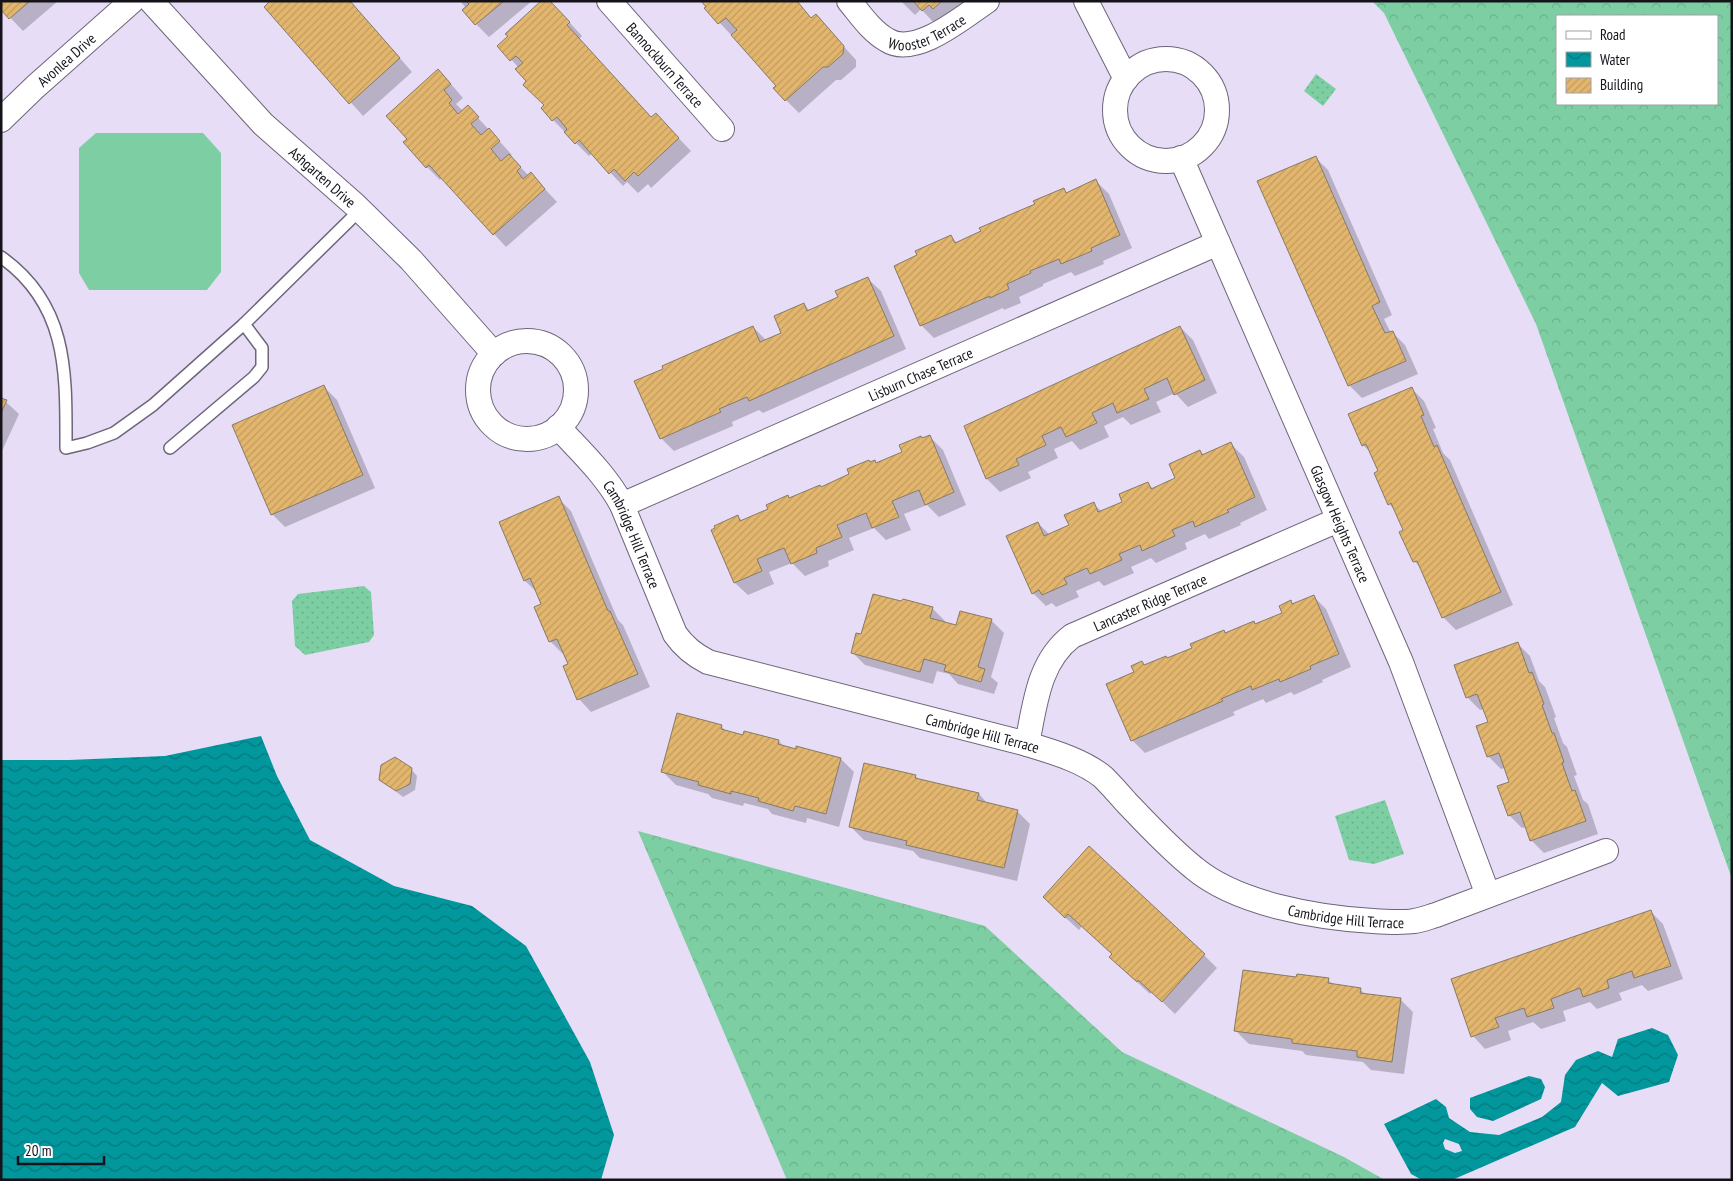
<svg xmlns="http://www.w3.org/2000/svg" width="1733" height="1181" viewBox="0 0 1733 1181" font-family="'PT Sans Narrow',sans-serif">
<defs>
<pattern id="grass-dots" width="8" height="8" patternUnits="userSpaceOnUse" patternTransform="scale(1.25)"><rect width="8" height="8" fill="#7dcfa3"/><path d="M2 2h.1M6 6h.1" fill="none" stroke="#6bb18c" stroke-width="1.8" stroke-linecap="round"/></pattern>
<pattern id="forest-crowns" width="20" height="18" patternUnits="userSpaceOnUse" patternTransform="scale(1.25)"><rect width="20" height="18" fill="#7dcfa3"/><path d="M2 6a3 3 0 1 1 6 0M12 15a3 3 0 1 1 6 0" fill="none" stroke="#6bb18c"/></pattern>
<pattern id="water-waves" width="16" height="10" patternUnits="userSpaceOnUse" patternTransform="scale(1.25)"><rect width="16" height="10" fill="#01979c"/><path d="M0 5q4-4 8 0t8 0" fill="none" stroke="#027a7e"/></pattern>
<pattern id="building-hatch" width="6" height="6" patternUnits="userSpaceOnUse" patternTransform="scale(1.25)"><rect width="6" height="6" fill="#e3b66e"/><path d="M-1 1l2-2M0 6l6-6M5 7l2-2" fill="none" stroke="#c29b5f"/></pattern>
</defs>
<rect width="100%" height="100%" fill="#e7ddf6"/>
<!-- grass -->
<g fill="url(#grass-dots)">
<path d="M1316,74L1336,89L1323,106L1304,91Z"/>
<path d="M364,586L371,592L374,635L369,642L305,655L295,646L292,601L298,594Z"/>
<path d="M1385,800L1404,854L1374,864L1349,860L1335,816Z"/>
</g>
<!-- forest -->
<g fill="url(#forest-crowns)" fill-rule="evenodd">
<path d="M1372,1H1732V879L1536,324L1384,13ZM1557,16H1717V104H1557Z"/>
<path d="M638,831L985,926L1122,1052L1344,1157L1385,1180H787Z"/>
</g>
<!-- garden -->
<path fill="#7dcfa3" d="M96,133H203L221,153V272L207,290H89L79,273V148Z"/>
<!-- water -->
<g fill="url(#water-waves)" fill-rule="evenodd">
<path d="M261,736L277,776L310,840L394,886L472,906L526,946L590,1062L614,1135L601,1180H1V760H69L165,756Z"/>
<path d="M1652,1028L1668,1035L1678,1055L1669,1082L1618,1096L1602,1083L1575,1127L1452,1180H1422L1411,1174L1384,1124L1436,1099L1446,1107L1449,1118L1470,1132L1499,1135L1542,1117L1561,1102L1565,1075L1576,1060L1598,1051L1612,1057L1618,1039ZM1445,1139L1459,1144L1462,1151L1455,1153L1445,1149L1443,1143Z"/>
<path d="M1529,1076L1541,1079L1545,1087L1541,1099L1493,1121L1477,1117L1470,1109V1098Z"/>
</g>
<!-- shadow -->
<g fill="#0003">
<path d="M1,1H58L23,31L1,8Z"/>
<path d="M350,1L412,72L363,116L266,7Z"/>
<path d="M460,1H532L489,37L476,24L466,8Z"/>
<path d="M796,1L812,19L828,29L856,60V67L841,80H836L799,113L786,100L777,86L733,36H732L706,8Z"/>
<path d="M901,1H970L935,24L921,9L915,15Z"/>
<path d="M559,11L582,36L579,39L652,118L669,128L691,151L651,188L648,184L638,193L627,182L623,186L592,153L589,156L553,120L545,105L519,68L499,46Z"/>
<path d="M451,84L463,98L456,104L463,111L468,107L512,155L510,156L529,176L531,174L557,202L506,247L442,177L440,180L427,167L408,139L388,116Z"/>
<path d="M1315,157L1328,170L1392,315L1384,319L1391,333L1392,332L1405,345L1418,374L1362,398L1349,385Z"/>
<path d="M1096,181L1109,194L1132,248L1103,261L1104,264L1075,276L1071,272L1043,284V286L1019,297L1021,303L1004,310L1003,308L934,338L921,325L918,256L951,237L957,243L1063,190L1067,194Z"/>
<path d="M868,279L881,291L906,349L763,413L759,410L732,422L733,426L674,451L661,438L753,327L766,340L782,333L804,304L810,311L840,298Z"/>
<path d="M1180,327L1193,340L1217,393L1188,407L1175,393L1156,402L1161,412L1131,425L1123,417L1104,426L1109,437L1080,450L1072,441L1054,449L1058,458L1028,472L1031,478L1000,492L987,479L966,427Z"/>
<path d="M324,387L337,400L375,488L285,527L272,514Z"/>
<path d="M1411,388L1424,401L1436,428L1433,429L1443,453L1450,460L1513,605L1456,630L1443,617L1422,569L1414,561L1405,530L1397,512L1389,504L1379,472L1371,453L1363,445Z"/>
<path d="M1,399L6,402L19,414L1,453Z"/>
<path d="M930,437L943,450L966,505L939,517L927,505L904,514L911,530L886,540L874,528L849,538L854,550L828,561L829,566L805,576L792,563L769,572L774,584L748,595L735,583L738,517L743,521L789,499L821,488L871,463L877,464L904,452Z"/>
<path d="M1231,444L1244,457L1267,510L1240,523L1241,525L1209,539L1205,534L1185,543L1187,549L1156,563L1151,558L1131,567L1134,573L1104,586L1099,581L1076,591L1079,597L1056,607L1052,603L1046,606L1033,593L1038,523L1050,535L1070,526L1093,503L1102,512L1124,503L1148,483L1154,490L1177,479L1200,451L1204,455Z"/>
<path d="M558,498L571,511L618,620L623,625L650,687L591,712L579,699L570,665L565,654H563L550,641L543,605L538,593L525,581L500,523Z"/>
<path d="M1313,596L1326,609L1351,667L1322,680L1323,682L1294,695L1291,692L1266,703L1263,699L1233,712L1235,715L1145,753L1132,740L1145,666L1167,659L1193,648L1223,631L1226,634L1254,623L1257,625L1283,614L1290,602L1293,605Z"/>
<path d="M932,608L945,621V624L957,627L991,620L1004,633L991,677L998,683L994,694L958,684L949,674L937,671L933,684L865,665L852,652L862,636Z"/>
<path d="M1517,643L1530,656L1539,681L1545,687L1556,717L1554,718L1563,743L1567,747L1577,775L1574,776L1583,800L1588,804L1598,834L1544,853L1531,840L1526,827L1522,828L1509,815L1511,783L1505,768L1501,769L1488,756L1489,723L1484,709L1480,710L1467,697Z"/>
<path d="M721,726L727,732L744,736L779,741L785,748L841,759L854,772L839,827L807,818L806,823L772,814L768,809L744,803L743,806L712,798L708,794L676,785L663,772Z"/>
<path d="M411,769L417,776L415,790L403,797L380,779Z"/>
<path d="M915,776L920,780L979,794L988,804L1017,811L1030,824L1017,881L920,858L913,851L864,840L851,827Z"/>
<path d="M1057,910L1204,955L1217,968L1175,1014L1152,992L1150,994L1124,970L1113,955L1082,926L1079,930Z"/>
<path d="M1650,911L1663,924L1683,979L1648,991L1642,985L1619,993L1622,1000L1597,1009L1590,1002L1563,1011L1566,1021L1541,1029L1533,1022L1508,1031L1511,1040L1485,1049L1473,1036L1453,980Z"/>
<path d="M1297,978L1328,980L1334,985L1360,989L1366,995L1400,999L1413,1012L1404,1074L1371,1070L1363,1062L1306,1055L1302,1051L1249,1044L1236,1031Z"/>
</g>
<!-- building -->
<g fill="url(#building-hatch)" stroke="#877a65">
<path d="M1,1H30L9,19L1,10Z"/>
<path d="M270,1H350L400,58L349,104L264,7Z"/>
<path d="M466,1H504L475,25L462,10L469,4Z"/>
<path d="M541,1H550L570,22L567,25L651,117L656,113L679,138L638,176L634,172L625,181L614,169L609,174L579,140L575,144L564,132L567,129L557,117L552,121L541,108L544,105L523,85L526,81L515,69L523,63L516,56L510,61L497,46L508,36L505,34Z"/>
<path d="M701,1H797L811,18L816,14L844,46L843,54L828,67H823L785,101L773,88L776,86L731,35L737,30L726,18L718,24L704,8L706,7Z"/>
<path d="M913,1H942L933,9L929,5L922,11Z"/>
<path d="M438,69L451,84L444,90L452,100L449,103L458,114L468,105L479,117L471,124L481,135L489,128L500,141L491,149L501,161L509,154L521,167L517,171L523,179L531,172L545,189L493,235L429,165L426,168L403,142L407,139L386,116Z"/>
<path d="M1316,156L1380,302L1372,306L1385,333L1393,331L1406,361L1348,386L1257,181Z"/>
<path d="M1096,179L1120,235L1091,248L1092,251L1061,264L1059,259L1030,271L1031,273L1007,284L1009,289L990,298V296L920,326L894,266L917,255L915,251L951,235L955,243L981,231L979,228L1035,204L1033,201L1064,188L1066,193Z"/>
<path d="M868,277L894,336L749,401L747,397L719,409L721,412L660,439L634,381L663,369L662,366L753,326L760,342L781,333L774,316L804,303L807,311L838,297L835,291Z"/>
<path d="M1180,326L1205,380L1174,395L1167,378L1144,389L1149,399L1117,413L1113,403L1092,413L1097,423L1066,437L1061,427L1042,436L1046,445L1016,459L1019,465L986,479L964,426Z"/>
<path d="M324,385L363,475L271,515L232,425Z"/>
<path d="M1412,387L1424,415L1421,416L1434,447L1437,445L1501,592L1442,618L1417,561L1413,562L1399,532L1403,530L1391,503L1388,505L1374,473L1378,471L1366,444L1362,446L1348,414Z"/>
<path d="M1,398L7,400L1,413Z"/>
<path d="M930,435L954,492L925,505L919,490L892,501L899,517L872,528L866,513L837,525L842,537L816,548L817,553L791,564L784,548L757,559L762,571L734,583L711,530L715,528L714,526L738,515L740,521L768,509L766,505L788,495L789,498L820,485L821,487L849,474L847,469L869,460L870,462L875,460L876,463L902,452L899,445L921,436L922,438Z"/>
<path d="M1231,442L1255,497L1227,510L1229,512L1195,527L1193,521L1172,530L1175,536L1142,551L1140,545L1119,554L1122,560L1090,574L1087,568L1064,578L1067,584L1042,595L1039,590L1032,594L1006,536L1038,522L1044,536L1069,525L1064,515L1094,502L1098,512L1122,502L1119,494L1148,482L1151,489L1175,478L1169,464L1200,450L1202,455Z"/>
<path d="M559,496L608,611H610L638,674L577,700L563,666L568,664L557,639L549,642L534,607L541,604L530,578L524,581L499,522Z"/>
<path d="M873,594L901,601L903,599L933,607L930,618L956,625L960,611L992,619L978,667L985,669L981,682L944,671L946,665L924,659L920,672L851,653L856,633L861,634Z"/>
<path d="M1314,595L1339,654L1310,666L1311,669L1280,682L1279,679L1252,690L1251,686L1221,699L1223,701L1131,741L1106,684L1134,672L1131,666L1142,661L1144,665L1166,656L1167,658L1192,648L1190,644L1224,630L1225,633L1254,621L1255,624L1282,613L1279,606L1291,600L1292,604Z"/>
<path d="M1518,642L1529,673L1532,672L1544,704L1542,705L1552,733H1554L1564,762L1562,763L1572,791L1575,790L1586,821L1530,841L1520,812L1508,816L1497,786L1509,782L1499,753L1487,757L1476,726L1488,722L1477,694L1466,698L1454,665Z"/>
<path d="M677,713L722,725L721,729L743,735L744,731L779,740L778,744L796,749V746L841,758L826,814L795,806L793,811L758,801L759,798L731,791V794L698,785L699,782L661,772Z"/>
<path d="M395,757L412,768L410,784L396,791L379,780L381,765Z"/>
<path d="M864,763L916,775L915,778L979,793L977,800L1018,810L1004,868L906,845L907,841L849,827Z"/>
<path d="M1089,846L1205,954L1162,1002L1138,980L1137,982L1109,957L1112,954L1068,914L1065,918L1043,897Z"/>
<path d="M1651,910L1671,966L1634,978L1632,971L1607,980L1609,988L1583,997L1580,988L1551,999L1554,1008L1527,1017L1524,1008L1495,1018L1499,1027L1471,1037L1451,979Z"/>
<path d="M1243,970L1296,977L1297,974L1329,978L1328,983L1361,988L1360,993L1401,998L1392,1062L1357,1057V1051L1292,1043V1039L1234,1031Z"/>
</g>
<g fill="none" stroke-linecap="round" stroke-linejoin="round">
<defs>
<g id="service">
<path d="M1,257C69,305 66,374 66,448L87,443L114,433L153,405L244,324L360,210"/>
<path d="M170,448L254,377L262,367V348L244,324"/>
</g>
<g id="minor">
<path id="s1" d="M151,1L263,124L355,205L411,260L494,354"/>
<path id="s2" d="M609,1L722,129"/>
<path id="s3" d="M849,1C860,14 871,31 887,40C915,58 963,17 987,1"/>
<path d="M1086,1L1126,79"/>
<circle cx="1166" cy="110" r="51"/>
<path id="s4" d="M1,120L35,87L132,1"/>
<path id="s5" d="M1181,158L1401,662L1488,895"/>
<circle cx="527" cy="390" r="49"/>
<path id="s6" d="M558,427C581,452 606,475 622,505L675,634C684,647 694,655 708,662L1027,744C1053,752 1082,760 1103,777C1111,785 1119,794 1126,802C1148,825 1169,848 1194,868C1237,904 1318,918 1373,921C1387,922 1401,923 1414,921C1422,920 1429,917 1436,915L1606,851"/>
<path id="s7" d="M622,505L1218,243"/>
<path id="s8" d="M1027,744C1035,705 1038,662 1072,636L1338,520"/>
</g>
</defs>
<!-- service casing -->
<use href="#service" stroke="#6e657a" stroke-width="14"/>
<!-- minor casing -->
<use href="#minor" stroke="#6e657a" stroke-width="26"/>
<!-- service -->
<use href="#service" stroke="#fff" stroke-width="11"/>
<!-- minor -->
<use href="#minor" stroke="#fff" stroke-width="24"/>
</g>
<g text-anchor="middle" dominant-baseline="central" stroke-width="4" stroke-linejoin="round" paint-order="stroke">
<!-- street labels -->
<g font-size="15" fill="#15121a" stroke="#fff">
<text stroke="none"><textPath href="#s3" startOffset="98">Wooster Terrace</textPath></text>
<text stroke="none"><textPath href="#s4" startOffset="89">Avonlea Drive</textPath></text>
<text stroke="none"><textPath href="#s2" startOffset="85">Bannockburn Terrace</textPath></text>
<text stroke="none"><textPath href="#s1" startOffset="246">Ashgarten Drive</textPath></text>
<text stroke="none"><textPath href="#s7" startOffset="326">Lisburn Chase Terrace</textPath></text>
<text stroke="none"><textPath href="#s5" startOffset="399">Glasgow Heights Terrace</textPath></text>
<text stroke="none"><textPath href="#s6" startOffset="132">Cambridge Hill Terrace</textPath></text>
<text stroke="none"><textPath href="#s8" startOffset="205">Lancaster Ridge Terrace</textPath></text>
<text stroke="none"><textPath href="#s6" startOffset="568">Cambridge Hill Terrace</textPath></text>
<text stroke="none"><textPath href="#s6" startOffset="988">Cambridge Hill Terrace</textPath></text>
</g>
</g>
<!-- border -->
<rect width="1733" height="1181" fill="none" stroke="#15121a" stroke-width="5"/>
<!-- legend -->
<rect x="1556" y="15" width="162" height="90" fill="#ffffff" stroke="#a1a0a3"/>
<rect x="1566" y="31" width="25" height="8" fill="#ffffff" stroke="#a1a0a3"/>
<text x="1600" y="40" font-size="15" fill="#15121a">Road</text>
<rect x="1566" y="52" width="25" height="15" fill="url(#water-waves)" stroke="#a1a0a3"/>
<text x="1600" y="65" font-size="15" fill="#15121a">Water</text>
<rect x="1566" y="78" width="25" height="15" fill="url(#building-hatch)" stroke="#a1a0a3"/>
<text x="1600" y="90" font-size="15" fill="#15121a">Building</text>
<!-- scale -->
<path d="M18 1156v8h86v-8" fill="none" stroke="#15121a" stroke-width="2.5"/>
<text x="25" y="1156" font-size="15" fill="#15121a" stroke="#ffffff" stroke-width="4" paint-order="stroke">20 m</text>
</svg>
